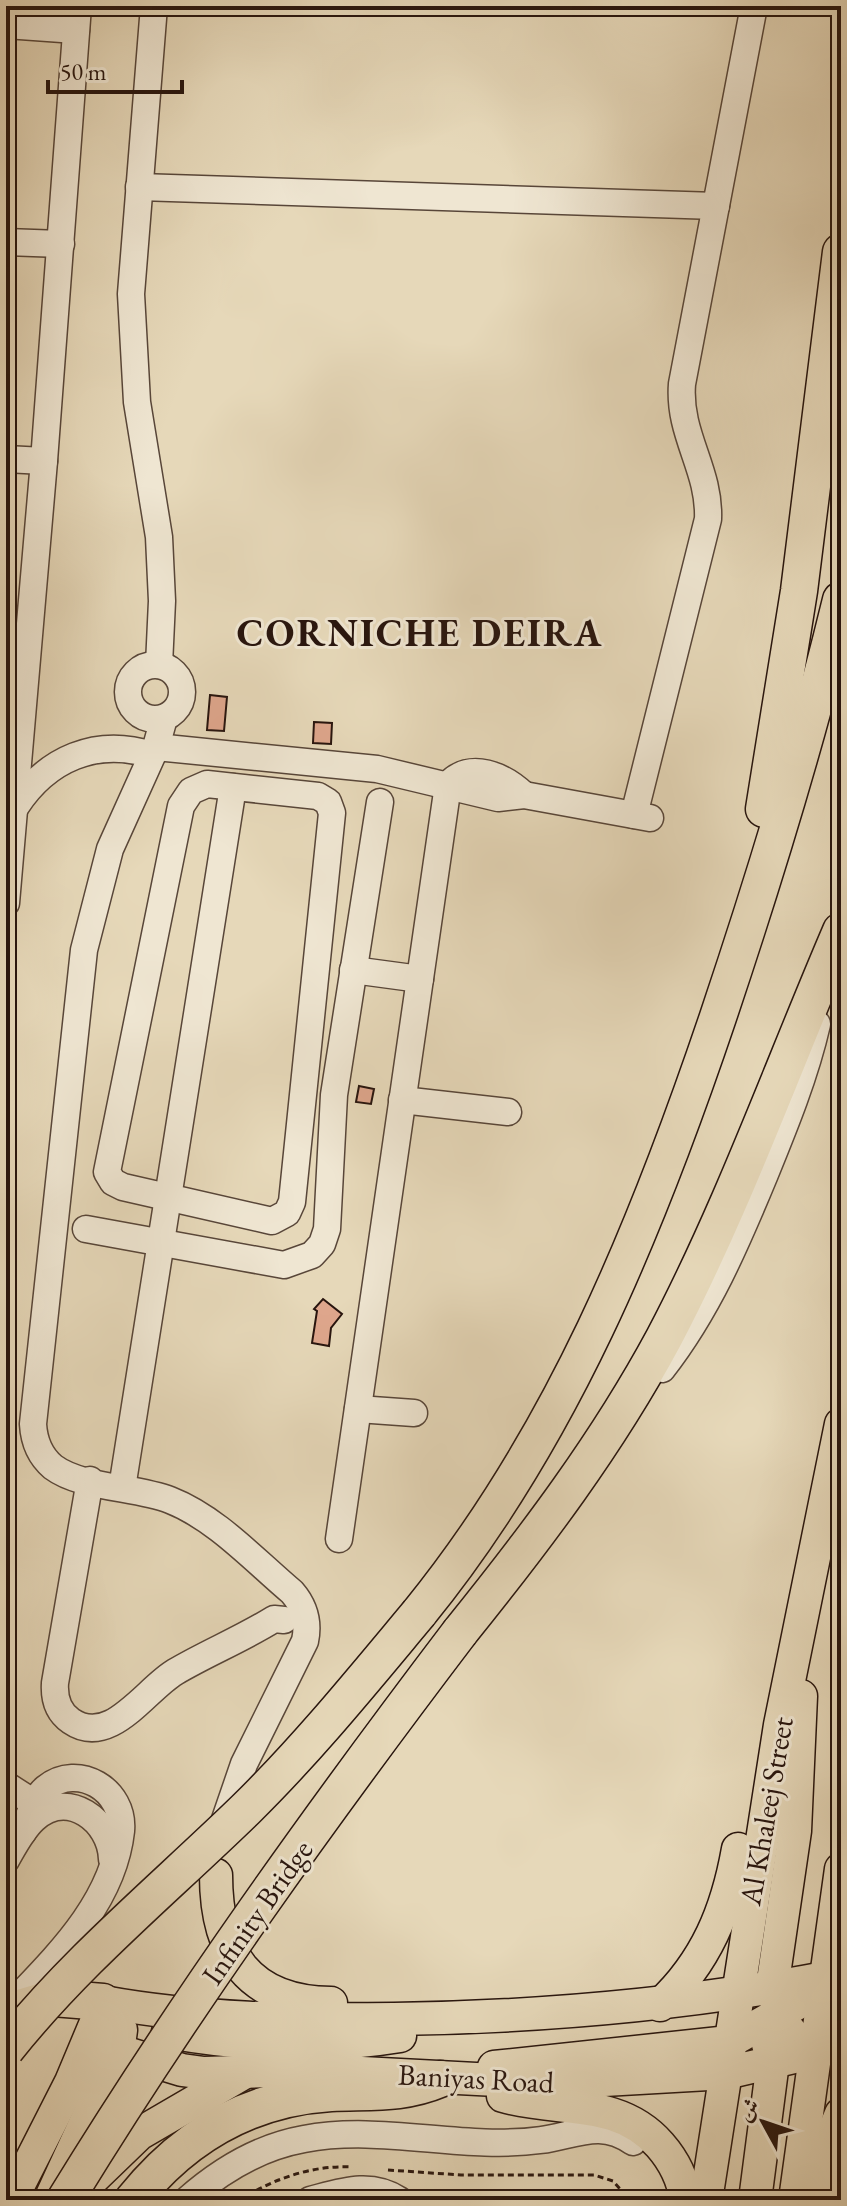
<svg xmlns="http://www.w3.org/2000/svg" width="847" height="2206" viewBox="0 0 847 2206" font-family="'EB Garamond',Amiri,serif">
<rect width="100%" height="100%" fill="#e6d8b9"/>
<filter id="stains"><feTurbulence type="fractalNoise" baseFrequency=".0025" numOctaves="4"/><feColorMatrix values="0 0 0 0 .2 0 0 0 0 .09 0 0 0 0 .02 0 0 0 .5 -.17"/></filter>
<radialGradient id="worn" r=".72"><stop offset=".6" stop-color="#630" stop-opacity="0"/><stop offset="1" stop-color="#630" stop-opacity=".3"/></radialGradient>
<!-- building -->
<g fill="#dea68c" stroke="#28150e" stroke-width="2">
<path d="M210,695L227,697L224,731L207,730Z"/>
<path d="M314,722L332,723L331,744L313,743Z"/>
<path d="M359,1086L374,1089L371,1104L356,1102Z"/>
<path d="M323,1299L342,1314L331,1328L329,1346L312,1343L317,1311L314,1309Z"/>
</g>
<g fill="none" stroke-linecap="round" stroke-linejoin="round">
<defs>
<g id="minor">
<path d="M154,6L131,294L137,402L159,537L162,601L159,665"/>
<path d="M6,25L76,30"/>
<path d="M139,187L716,206"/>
<path d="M6,242L61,244"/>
<path d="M6,459L44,461"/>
<circle cx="155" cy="692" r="27"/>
<path d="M164,718L156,747L110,849L84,950L33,1424C34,1441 40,1456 53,1467C81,1488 137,1487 170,1500C216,1518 254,1560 292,1592C305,1607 309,1622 305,1641L244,1764L221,1831"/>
<path d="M156,747L377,769L498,798L524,795L650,818"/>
<path d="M207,784L318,796L328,802L332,813L292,1202L287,1213L272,1221L123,1187L113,1182L107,1172L181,806L191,791Z"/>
<path d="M16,806C47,759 96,737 152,755"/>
<path d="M634,815L708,519C710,469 678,435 682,384L754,6"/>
<path d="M6,903L44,461L78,6"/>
<path d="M353,970L420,979"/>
<path d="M402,1100L508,1112"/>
<path d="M86,1229L284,1265L312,1255L322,1244L327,1229L334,1095L380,802"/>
<path d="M662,1369C708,1310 736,1244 765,1174C785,1125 805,1076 817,1024"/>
<path d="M358,1409L414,1413"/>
<path d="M90,1480L55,1683C54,1698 58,1712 71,1721C110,1748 145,1690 175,1672C207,1653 242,1639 274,1619L284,1620"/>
<path d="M122,1488L233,787"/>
<path d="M339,1539L448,785C470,760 504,776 524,795"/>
<path d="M6,1785L34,1803"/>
<path d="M6,1860C14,1846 22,1830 34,1819C68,1788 111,1821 112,1859"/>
<path d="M6,2010C53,1960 113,1905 121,1831C125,1790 78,1762 46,1788C33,1799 29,1817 23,1832"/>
<path d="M187,2200C221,2170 259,2147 304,2139C382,2124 463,2151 541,2140C576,2135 601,2119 633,2142"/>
<path d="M310,2200C341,2192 370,2181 399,2200"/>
</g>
<g id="major">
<path d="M801,1696L795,1831L772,1988L783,2023L797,2040L815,2053"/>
<path d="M216,1875C216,1953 248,2002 331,2003"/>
<path d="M103,2002C201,2020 296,2020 394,2019C546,2017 692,2004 841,1975"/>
<path d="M660,2005C706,1962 727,1911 738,1849"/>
<path d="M168,2032C247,2046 321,2049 400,2036"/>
<path d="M90,2042L182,2070L204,2073L305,2070L552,2083L726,2073L841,2046"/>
<path d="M494,2067L729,2042L796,2004"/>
<path d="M503,2096C558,2112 618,2097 660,2145C674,2161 683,2179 686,2200"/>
<path d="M83,2188L139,2134L242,2074"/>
<path d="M11,2200L71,2082L97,2020"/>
<path d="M50,2200L118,2052L121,2030"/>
<path d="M706,2200L780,1725L841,1424"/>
<path d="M755,2200L773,2062L768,2044"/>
<path d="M795,2200L841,1869"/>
<path d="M817,2200L824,2155L841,2114"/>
</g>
<g id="highway">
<path d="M764,809L799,591L841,252"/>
<path d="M419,1613C562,1437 646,1230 718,1017C764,880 807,741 841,600"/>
<path d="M460,1632C535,1539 607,1444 664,1338C733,1207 783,1066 841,931"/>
<path d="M6,2012L53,1998L103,2002"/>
<path d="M133,2200C184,2136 250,2098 331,2093C371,2091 402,2095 440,2079"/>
</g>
</defs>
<!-- minor casing -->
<use href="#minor" stroke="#584639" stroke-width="29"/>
<!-- major casing -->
<use href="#major" stroke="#28150e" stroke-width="35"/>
<!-- highway casing -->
<use href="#highway" stroke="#28150e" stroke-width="39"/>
<!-- path -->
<g stroke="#28150e" stroke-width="3" stroke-dasharray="6 4" stroke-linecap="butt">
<path d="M388,2170L461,2175H594L613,2181L630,2200"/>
<path d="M239,2200C274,2179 311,2165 352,2167"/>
</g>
<!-- minor -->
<use href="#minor" stroke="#efe6d2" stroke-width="26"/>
<!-- major -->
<use href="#major" stroke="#e6d8b9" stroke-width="32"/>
<!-- highway -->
<use href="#highway" stroke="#e6d8b9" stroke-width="36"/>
<defs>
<g id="highway-bridge">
<path d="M6,2049C77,1960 166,1887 246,1809C308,1748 363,1680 419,1613"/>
<path d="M65,2200C185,2004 321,1815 460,1632"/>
</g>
</defs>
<!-- highway-bridge casing -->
<use href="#highway-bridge" stroke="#28150e" stroke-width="39" stroke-linecap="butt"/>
<!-- highway-bridge -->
<use href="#highway-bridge" stroke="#e6d8b9" stroke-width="36"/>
</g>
<g text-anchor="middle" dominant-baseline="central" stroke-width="6" stroke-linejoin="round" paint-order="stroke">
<!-- street labels -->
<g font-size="30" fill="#28150e" stroke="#efe6d2">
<text transform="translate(766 1811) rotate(-80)">Al Khaleej Street</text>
<text transform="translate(257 1912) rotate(-55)">Infinity Bridge</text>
<text transform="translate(476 2078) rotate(3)">Baniyas Road</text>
</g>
<!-- district labels -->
<g font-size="38" font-weight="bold" letter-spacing="2" fill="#28150e" stroke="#efe6d2">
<text x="420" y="632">CORNICHE DEIRA</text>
</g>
</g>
<!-- margin -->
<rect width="847" height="2206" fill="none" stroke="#e6d8b9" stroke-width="32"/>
<rect x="8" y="8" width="831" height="2190" fill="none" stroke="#28150e" stroke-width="4"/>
<rect x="16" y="16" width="815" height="2174" fill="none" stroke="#28150e" stroke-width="2"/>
<!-- north arrow -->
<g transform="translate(763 2122) rotate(310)" stroke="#efe6d2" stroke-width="6" paint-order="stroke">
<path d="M0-6L14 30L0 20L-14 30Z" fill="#28150e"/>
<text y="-12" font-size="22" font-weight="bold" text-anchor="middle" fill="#28150e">ش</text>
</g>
<!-- scale -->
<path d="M48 80v12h134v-12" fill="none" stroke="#28150e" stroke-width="4"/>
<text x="60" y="80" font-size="24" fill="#28150e" stroke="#efe6d2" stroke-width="6" paint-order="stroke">50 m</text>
<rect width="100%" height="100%" filter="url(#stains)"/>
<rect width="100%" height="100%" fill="url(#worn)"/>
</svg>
